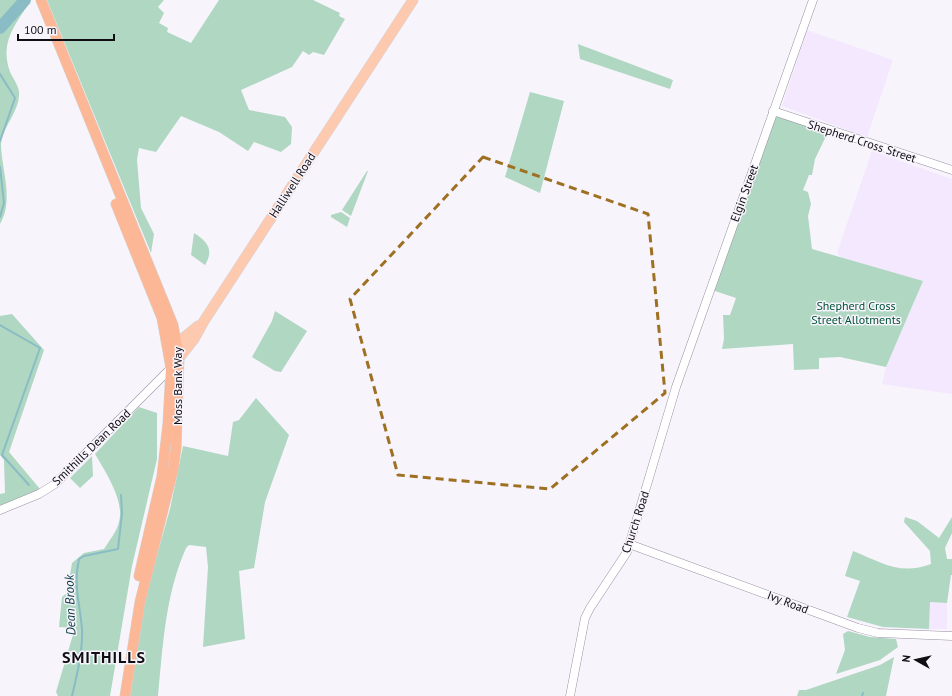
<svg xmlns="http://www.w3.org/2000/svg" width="952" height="696" viewBox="0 0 952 696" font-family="'PT Sans',sans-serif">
<rect width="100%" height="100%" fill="#f8f4fc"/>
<!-- built -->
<g fill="#f3e8fe">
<path d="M807,30L893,60L867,137L782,106Z"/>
<path d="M872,151L952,179V394L882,384L886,367L923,281L842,258L837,253Z"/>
<path d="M930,602L947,603V629H929Z"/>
</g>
<!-- green -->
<g fill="#afd7c2">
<path d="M0,0H28L29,3C14,27 0,42 10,72C13,78 20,88 19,94C19,113 1,128 1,146C2,171 14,201 0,224Z"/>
<path d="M47,0H164L158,7L164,13L159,23L168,28L167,32L191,43L219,0H313L340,13L339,16L345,19L324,55L313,52L309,55L303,51L292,67L241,90L249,110L285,117L292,127L291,144L281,152L254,142L248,151L219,132L181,116L156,152L139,148L137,160L141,208L154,234L151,253Z"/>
<path d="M578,44L673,80L670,89L580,59Z"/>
<path d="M530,92L564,101L540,193L505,177Z"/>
<path d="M773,111L829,130L815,159L812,175H809L803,190L808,192L811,204L808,216L812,249L923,281L886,367L840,357L819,358V369L794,370L793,344L722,349L724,339L723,315H730L736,298L712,290Z"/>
<path d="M367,171H368L351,216L342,210Z"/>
<path d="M341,212L350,218L347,227L331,217V215Z"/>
<path d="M194,233C208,242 214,250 205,265L191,255Z"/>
<path d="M275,311L307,331L281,372L275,371L252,357L272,321Z"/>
<path d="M12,314L44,350L9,452L40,489L0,506V494L5,493L4,460L0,455V316Z"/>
<path d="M256,398L289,435L265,502L254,568L239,571L245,639L203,647L208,567L206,547L189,545L186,548C165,596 163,645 158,696H130L146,594L170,509L183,446L228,456L233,422L239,420Z"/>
<path d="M139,407L157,413V459L132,566L110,696H58L56,692L75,628L59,627L62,597L67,593L72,563L84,553L104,549C109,541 117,531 119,522C125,501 105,471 95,454Z"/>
<path d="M92,456L93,476L80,488L70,478Z"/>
<path d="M905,517L917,521L939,538L952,517V533L945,548L947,559H952V575H951L947,603L930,602L929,629L883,627L847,617L860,581L845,576L853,551C881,562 900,576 931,564L930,551L904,522Z"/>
<path d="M848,631L870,637L896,639L898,647L880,660L836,674L845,650L843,634Z"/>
<path d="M894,657L886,696H797L799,690H806L880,665Z"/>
</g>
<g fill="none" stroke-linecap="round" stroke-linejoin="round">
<!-- stream -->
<g stroke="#89bcc5" stroke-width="2">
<path d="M0,74L15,98L0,141"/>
<path d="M0,167L4,203L0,217"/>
<path d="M0,325L40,348L2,455L29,485"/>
<path d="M72,696C77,675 83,651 82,629C80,604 73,585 79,559L84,556L118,549L122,513L121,495"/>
<path d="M862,696L863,693"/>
</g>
<!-- river -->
<path stroke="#89bcc5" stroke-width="12" d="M0,28L25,0"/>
<defs>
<g id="tertiary">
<path d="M773,111L952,170"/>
<path d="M0,510L39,494L55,484L171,368"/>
<path d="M629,544L858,628L878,633L952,636"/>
<path d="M570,696L585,618L590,608L627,552L676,387L813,0"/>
</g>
<g id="primary">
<path d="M175,353L181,340L198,326"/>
<path d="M175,363L194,339L204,321L413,0"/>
</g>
<g id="trunk">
<path d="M41,0L173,325L179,358L176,448L173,470L140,602L125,696"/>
<path d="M116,204L162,318L171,368L168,423L162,476L139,576"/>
</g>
</defs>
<!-- tertiary casing -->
<use href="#tertiary" stroke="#998fa3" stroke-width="9"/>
<!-- primary casing -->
<use href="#primary" stroke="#d4d3d5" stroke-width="11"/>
<!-- trunk casing -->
<use href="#trunk" stroke="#d4d3d5" stroke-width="11"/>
<!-- tertiary -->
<use href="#tertiary" stroke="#fff" stroke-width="8"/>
<!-- primary -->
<use href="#primary" stroke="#fdcab0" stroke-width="10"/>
<!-- trunk -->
<use href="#trunk" stroke="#fcb896" stroke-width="10"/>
</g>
<!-- marked area -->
<path fill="none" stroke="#9e7022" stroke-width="3" stroke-dasharray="8 5" stroke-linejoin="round" d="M483,157L648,214L665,393L550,489L398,475L350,299Z"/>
<g text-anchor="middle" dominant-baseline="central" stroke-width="3" stroke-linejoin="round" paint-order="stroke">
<!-- street labels -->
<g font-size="12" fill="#100d13" stroke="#f8f4fc">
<text transform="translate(862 141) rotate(18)">Shepherd Cross Street</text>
<text transform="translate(292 185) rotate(-57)">Halliwell Road</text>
<text transform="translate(744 193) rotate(-70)">Elgin Street</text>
<text transform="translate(177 386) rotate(-90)">Moss Bank Way</text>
<text transform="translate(91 447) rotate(-44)">Smithills Dean Road</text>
<text transform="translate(635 522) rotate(-72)">Church Road</text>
<text transform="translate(788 602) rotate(21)">Ivy Road</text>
</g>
<!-- park labels -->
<g font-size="12" fill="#005236" stroke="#f8f4fc">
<text x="856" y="305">Shepherd Cross<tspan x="856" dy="14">Street Allotments</tspan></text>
</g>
<!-- water labels -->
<g font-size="13" font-style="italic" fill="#093b42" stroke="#f8f4fc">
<text transform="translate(70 605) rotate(-92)">Dean Brook</text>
</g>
<!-- district labels -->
<g font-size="16" font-weight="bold" letter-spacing="1" fill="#100d13" stroke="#f8f4fc">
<text x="104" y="657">SMITHILLS</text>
</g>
</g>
<!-- north arrow -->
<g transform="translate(916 660) rotate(278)" stroke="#f8f4fc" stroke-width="3" paint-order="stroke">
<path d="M0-3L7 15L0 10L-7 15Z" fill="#100d13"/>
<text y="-6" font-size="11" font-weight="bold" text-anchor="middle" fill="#100d13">N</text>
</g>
<!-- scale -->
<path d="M18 34v6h96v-6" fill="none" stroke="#100d13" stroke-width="2"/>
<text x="24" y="34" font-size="12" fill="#100d13" stroke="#f8f4fc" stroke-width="3" paint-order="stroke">100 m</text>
</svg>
